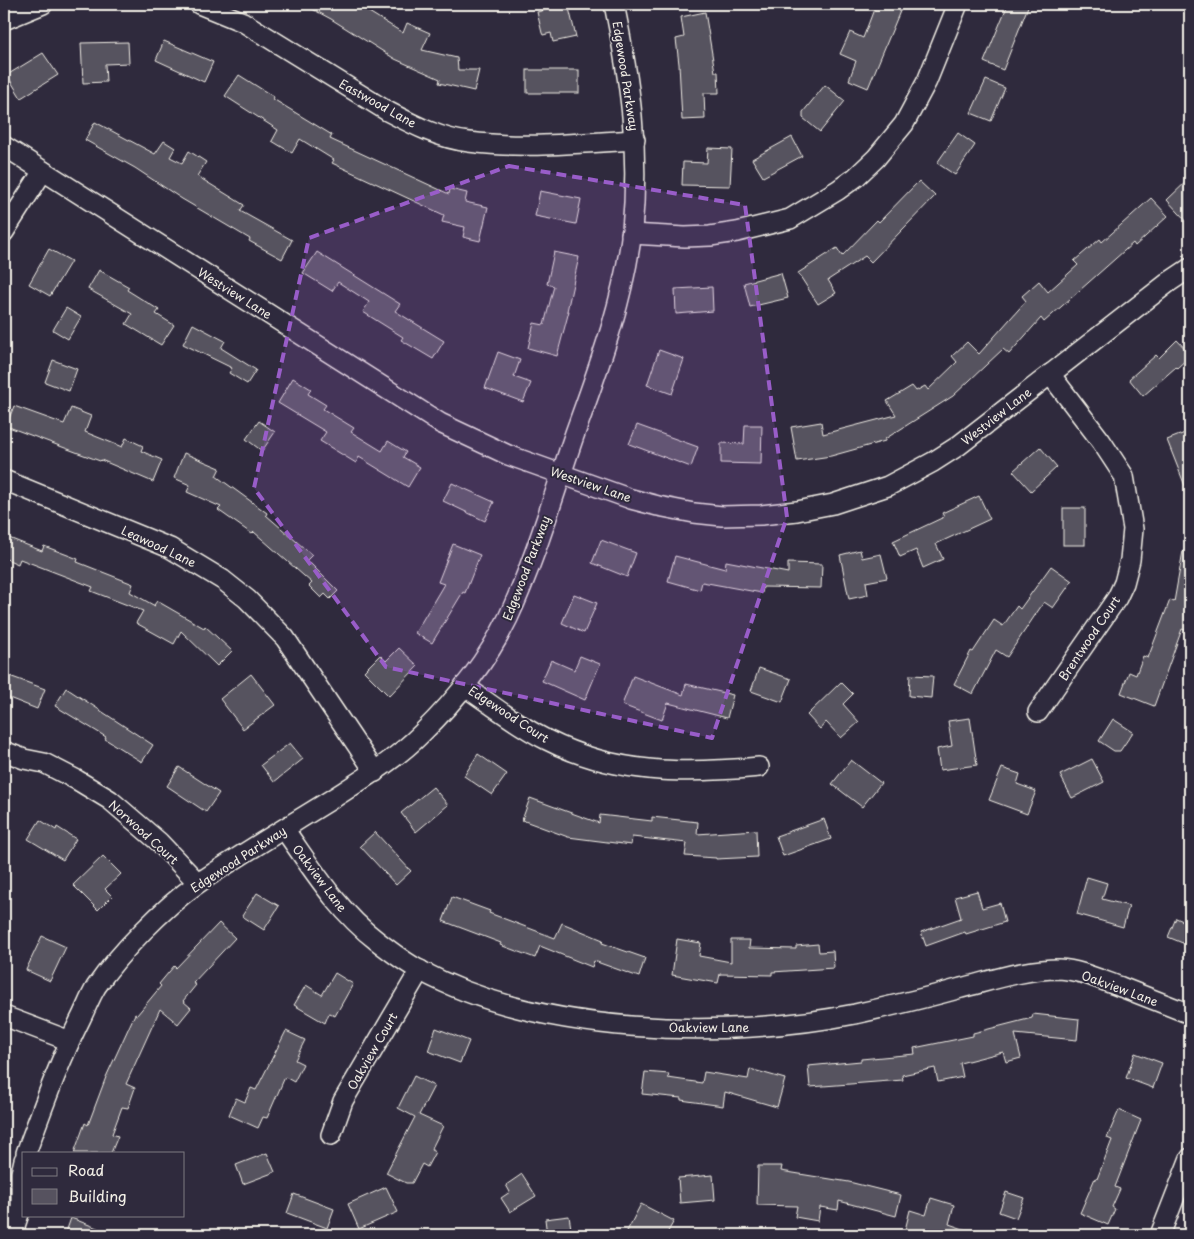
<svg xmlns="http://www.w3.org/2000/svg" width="1194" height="1239" viewBox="0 0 1194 1239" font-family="'Playpen Sans',sans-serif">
<rect width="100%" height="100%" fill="#2f2a3d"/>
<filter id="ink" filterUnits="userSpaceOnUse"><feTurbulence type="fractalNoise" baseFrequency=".02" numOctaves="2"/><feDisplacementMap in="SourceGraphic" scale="10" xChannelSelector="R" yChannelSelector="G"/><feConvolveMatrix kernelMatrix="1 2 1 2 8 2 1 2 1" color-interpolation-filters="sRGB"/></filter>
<g filter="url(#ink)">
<!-- building -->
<g fill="#56525f" stroke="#f4f1e8">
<path d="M303,4H356L403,33L407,23L430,33L422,50L457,58L458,70H479L474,91L439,83L440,79L395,59L331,19Z"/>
<path d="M568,4L576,37L553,42L551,33L543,35L542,33L537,12Z"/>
<path d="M876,4H903L868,88L849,80L856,61L840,54L850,32L863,38Z"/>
<path d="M1008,4H1029L1003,70L984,62Z"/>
<path d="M705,12L715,72H718L719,93H704L705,119L682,120L679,64L676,39L684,37L681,17Z"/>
<path d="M164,41L213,62L204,82L156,60Z"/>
<path d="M128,42L129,63L105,64L106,82L83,83L81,43Z"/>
<path d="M43,53L58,75L21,98L7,75Z"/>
<rect x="527" y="70" width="52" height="23"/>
<path d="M239,75L274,97L273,99L332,135L330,139L449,194L450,189L467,193L465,202L488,207L480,241L463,237L465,227L442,222L444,215L332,163L334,160L300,139L292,153L272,141L278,130L225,96Z"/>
<path d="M986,80L1005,88L991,121L971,113Z"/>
<path d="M825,85L845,101L820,132L803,118V112Z"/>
<path d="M95,122L155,154L164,141L175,148L170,157L182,163L189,151L206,162L197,176L244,205L240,211L292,240L282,259L249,241L250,239L182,199L135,168L85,140Z"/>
<path d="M958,133L975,145L955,175L937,163Z"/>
<path d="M792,137L802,156L763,177L752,159Z"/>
<path d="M708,148L732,149L730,186L682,185L683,162L707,163Z"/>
<path d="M1190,178V225L1167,200Z"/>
<path d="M919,181L935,196L871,262L865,256L828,280L836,293L818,304L798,273L837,248L842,256L877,220L879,222Z"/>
<path d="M540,191L581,199L576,224L535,216Z"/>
<path d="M1151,198L1168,216L1135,246L1133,243L1044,322L1041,318L1009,354L1003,349L953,396L885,439V441L831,456L797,461L791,427L821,422L823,434L896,415L887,401L912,386L916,391L925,386L928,390L957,362L952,356L967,342L979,354L1026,301L1022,296L1039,281L1048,292L1078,265L1074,261L1100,239L1102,242Z"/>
<path d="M49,249L71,261L50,296L29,284Z"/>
<path d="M317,252L400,304L395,311L444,341L433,359L401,340L403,337L363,312L369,302L338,282L332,291L303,273Z"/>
<path d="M554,252L579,257L567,311H569L557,356L528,348L534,323L544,325L554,286L547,284Z"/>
<path d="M99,270L129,287L127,290L159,310L156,314L174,325L161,345L126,324L132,314L88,289Z"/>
<path d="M781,273L788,298L750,307L744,283Z"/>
<path d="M712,287L713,311L676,314L675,289Z"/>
<path d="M66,308L81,317L68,339L53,330Z"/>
<path d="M193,324L225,341L221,348L256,370L247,384L229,373L232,368L183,344Z"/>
<path d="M1177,340L1190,354V356L1177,368L1176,367L1143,396L1129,379L1156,355L1159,358Z"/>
<path d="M659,350L684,359L672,394L647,385Z"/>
<path d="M498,352L520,360L514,377L531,383L523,402L485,388Z"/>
<path d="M53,360L77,369L69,391L45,382Z"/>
<path d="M293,378L311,389L308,394L326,405L323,409L354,428L351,432L382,451L388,441L406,452L403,457L420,467L408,487L359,457L356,463L320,441L326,432L278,403Z"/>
<path d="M14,406L64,424L71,408L91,416L85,432L122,447L126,438L143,446L141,451L162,460L153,482L101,460L100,461L6,426Z"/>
<path d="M259,421L275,432L262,451L246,439Z"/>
<path d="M637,425L698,447L691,467L629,444Z"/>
<path d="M745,425H762L761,464L721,463V443L744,444Z"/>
<path d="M1190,431V496H1189L1167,440Z"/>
<path d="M1040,447L1057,467L1031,491L1013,471Z"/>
<path d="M184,453L220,468L216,476L267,513L266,515L312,555L307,560L338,591L330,599L325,594L321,598L309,586L312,583L254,532L252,534L218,510L221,507L187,492L190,485L174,478Z"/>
<path d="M452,483L494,502L485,521L443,501Z"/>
<path d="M979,496L990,519L936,544L943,559L923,568L916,550L900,557L893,541L944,517L942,513Z"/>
<rect x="1063" y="508" width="22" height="37"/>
<path d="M4,536L42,551L44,546L78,559L77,562L133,584L130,592L155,606L154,605L157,601L204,628L205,626L232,651L217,666L181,631L174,644L136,623L143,611L91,591L93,587L20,559L18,564L4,558Z"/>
<path d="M601,540L636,553L627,577L592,563Z"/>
<path d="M453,544L480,555L465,593L463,592L432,643L415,633L444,584L438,582Z"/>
<path d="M860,550L862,558L881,554L887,578L866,582L868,595L849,599L840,555Z"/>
<path d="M1183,551H1190V632L1182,629L1154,706L1121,693L1129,672L1136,675L1143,656L1148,658L1170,600L1174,602Z"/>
<path d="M675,556L725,569L726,561L788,573V563L822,564L821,588L763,587L762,593L702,582L700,590L668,581Z"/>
<path d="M1051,566L1072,581L1053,608L1044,602L1007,657L996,650L973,694L954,684L971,651L973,652L994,620L1003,626L1017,606L1020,609Z"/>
<path d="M574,594L597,603L584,633L562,623Z"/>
<path d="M399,648L418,666L389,696L364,671L380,655L386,661Z"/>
<path d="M580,656L600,664L585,700L542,681L551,660L574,670Z"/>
<path d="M759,668L791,679L782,702L751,691Z"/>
<path d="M4,674L45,689L37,709L4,696Z"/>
<path d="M251,674L275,705L243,729L220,699Z"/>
<path d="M910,675L933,676L931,698L909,696Z"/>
<path d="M633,676L683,695L686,684L733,695L727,718L668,703L662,720L622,705Z"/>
<path d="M841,682L853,694L843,704L859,722L841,738L826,722L820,729L807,715Z"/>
<path d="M66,688L153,745L142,762L105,739L106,737L55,706Z"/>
<path d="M970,718L977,765L940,770L937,749L952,746L948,721Z"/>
<path d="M1113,719L1133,732L1120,751H1114L1099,741Z"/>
<path d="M290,743L303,759L274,782L261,765Z"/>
<path d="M478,754L507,774L492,795L464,776Z"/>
<path d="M1092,759L1104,782L1072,798L1060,775Z"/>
<path d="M851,760L881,783L862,807L832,784Z"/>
<path d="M179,767L219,793L206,812L167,786Z"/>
<path d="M1002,768L1020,774L1017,784L1036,791L1027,814L989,800Z"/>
<path d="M433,787L448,805L416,832L401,813Z"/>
<path d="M530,798L599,823L600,815L652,821V817L698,822L697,834L756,830L757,857L716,859V858L685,856L687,843L632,837L631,845L568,837L522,820Z"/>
<path d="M824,819L831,839L783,856L776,836Z"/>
<path d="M40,820L56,830L57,827L76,839L63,860L28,839Z"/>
<path d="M375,832L411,871L396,885L360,846Z"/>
<path d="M103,856L121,874L105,889L112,896L98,910L73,885Z"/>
<path d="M1087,877L1107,883L1102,899L1129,906L1123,927L1077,914Z"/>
<path d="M977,891L982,908L1000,903L1005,922L966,934L965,932L926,946L921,932L961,918L955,897Z"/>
<path d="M257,893L279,906L264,930L242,916Z"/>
<path d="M452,897L490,911L489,913L555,938L562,923L603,940L602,943L645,958L639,977L594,961L592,967L540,946L535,958L500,945L501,943L443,921Z"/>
<path d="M1176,918L1190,924V946L1168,937Z"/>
<path d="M219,923L235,938L193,983L196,985L183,1001L191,1008L178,1024L160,1009L126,1084L135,1088L128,1108L122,1107L112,1134L118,1136L111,1153H74L85,1123L88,1125L106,1077L135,1014L137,1015L161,986L159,984L174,966L176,968Z"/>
<path d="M42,936L66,947L50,981L26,970Z"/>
<path d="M677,939L701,943L699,956L731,962V940H750L749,948L796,949V946L818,944L819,952L833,951L834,968L772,972V975L720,974L718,983L672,975Z"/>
<path d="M335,973L353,984L335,1016L329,1013L325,1023L294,1005L306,985L322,995Z"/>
<path d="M1033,1014L1079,1019L1077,1040L1015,1034L1021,1058L1006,1062L1003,1052L960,1063L963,1077L938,1082L935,1068L902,1075L903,1080L810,1087L808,1066L861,1061V1059L915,1054L914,1048L973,1036V1033L1032,1018Z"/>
<path d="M436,1028L469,1041L460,1063L428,1051Z"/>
<path d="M286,1031L305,1040L295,1060L303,1064L294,1082L285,1077L267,1118L263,1117L258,1128L229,1115L236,1098L245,1102L251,1088L256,1090Z"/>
<path d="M1135,1053L1162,1063L1153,1088L1126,1078Z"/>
<path d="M750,1069L785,1079L777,1107L725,1092L723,1106L681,1100V1098L642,1094L645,1072L669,1074L668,1078L702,1083L704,1072L748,1079Z"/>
<path d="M414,1076L434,1086L419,1115L443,1126L431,1150L435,1152L427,1167L422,1164L412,1183H406L386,1173L415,1117L398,1108Z"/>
<path d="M1119,1110L1141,1120L1115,1187L1120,1189L1112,1207L1115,1209L1108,1225L1080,1213L1095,1178L1097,1179L1112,1140L1107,1138Z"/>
<path d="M267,1153L275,1172L243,1184L236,1165Z"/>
<path d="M758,1166H782L781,1171L849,1182L901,1195L896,1216L839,1201L838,1210L820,1207L818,1221L795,1217L797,1206L757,1205Z"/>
<path d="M522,1174L536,1196L510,1212L501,1198L510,1192L506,1185Z"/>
<path d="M713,1175L715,1200L680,1203L678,1178Z"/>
<path d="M386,1187L398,1212L359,1229L348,1204Z"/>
<path d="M1006,1192L1024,1198L1016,1218L999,1212Z"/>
<path d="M294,1194L334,1209L327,1228L287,1213Z"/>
<path d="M931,1198L954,1205L949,1224L975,1233V1235H922L905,1230L910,1210L926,1215Z"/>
<path d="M641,1204L674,1221L666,1235H625Z"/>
<path d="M569,1216L572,1235H547L545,1219Z"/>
<path d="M71,1218L113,1234V1235H65Z"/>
</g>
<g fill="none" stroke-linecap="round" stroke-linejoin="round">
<defs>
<g id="minor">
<path d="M199,4L243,22L387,111C412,124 440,139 469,142C523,149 581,143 635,140"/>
<path d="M4,20L43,4"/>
<path d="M4,146L440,423L508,455L631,499L658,506L694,513L722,516L761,515L797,511L833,504L888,486L933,462L958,446L1169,282L1190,268"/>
<path d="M4,232L43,171"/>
<path d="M631,234L685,237L710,236L737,232L790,219L838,190L856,177L876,158L904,124L927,81L958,4"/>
<path d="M4,480L170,548L223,580L247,599L285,638L375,772"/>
<path d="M464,686C491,704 518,726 547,740C616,775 685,774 759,767"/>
<path d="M1038,712L1117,598L1124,583L1130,560L1133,529L1124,476L1101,441L1050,374"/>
<path d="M4,751L24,759L44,763L77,780L110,800L159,842L198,883"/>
<path d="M284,829C312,868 337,910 376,940C390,951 406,963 421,971C540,1035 724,1040 855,1014C891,1006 926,998 961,988C993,980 1025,969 1059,969C1080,970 1101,980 1121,987C1144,996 1167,1005 1190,1014"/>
<path d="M4,1016L70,1041"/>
<path d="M331,1135L343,1101L420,970"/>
<path d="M26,1153C43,1107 59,1062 81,1018C86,1008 90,997 96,987C119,953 164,907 197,884C241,854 287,827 332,799C363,779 395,760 421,734C455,701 487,661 508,618C535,560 553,497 574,436C598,369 624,301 632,230C640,150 630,81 614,4"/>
<path d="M12,1235L21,1208V1173L24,1160"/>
<path d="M1160,1235L1190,1158"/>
</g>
</defs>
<!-- minor casing -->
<use href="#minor" stroke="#f4f1e8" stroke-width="22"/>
<!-- minor -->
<use href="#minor" stroke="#2f2a3d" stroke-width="19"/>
</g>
</g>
<!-- marked area -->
<path fill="#995dc9" fill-opacity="0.2" stroke="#995dc9" stroke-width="4" stroke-dasharray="10 6" stroke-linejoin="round" d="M509,166L745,205L787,517L712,738L386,667L254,488L309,238Z"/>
<g text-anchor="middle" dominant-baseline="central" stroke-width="4" stroke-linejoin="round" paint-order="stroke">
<!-- street labels -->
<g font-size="12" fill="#f4f1e8" stroke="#2f2a3d">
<text transform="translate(626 76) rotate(81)">Edgewood Parkway</text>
<text transform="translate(378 103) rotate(29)">Eastwood Lane</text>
<text transform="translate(235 293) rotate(32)">Westview Lane</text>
<text transform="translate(996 416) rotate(-38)">Westview Lane</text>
<text transform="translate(591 484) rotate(19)">Westview Lane</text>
<text transform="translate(159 546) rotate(25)">Leawood Lane</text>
<text transform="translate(526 568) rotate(-69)">Edgewood Parkway</text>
<text transform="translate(1089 638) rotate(-56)">Brentwood Court</text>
<text transform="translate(509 714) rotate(33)">Edgewood Court</text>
<text transform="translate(144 832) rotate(42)">Norwood Court</text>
<text transform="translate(238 859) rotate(-33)">Edgewood Parkway</text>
<text transform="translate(320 878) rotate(53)">Oakview Lane</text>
<text transform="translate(1120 988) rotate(20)">Oakview Lane</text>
<text x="709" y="1027">Oakview Lane</text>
<text transform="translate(372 1051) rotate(-60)">Oakview Court</text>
</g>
</g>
<!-- margin -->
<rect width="1194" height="1239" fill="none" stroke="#2f2a3d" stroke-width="20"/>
<rect x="10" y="10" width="1174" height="1219" fill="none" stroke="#f4f1e8" stroke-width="2" filter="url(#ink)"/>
<!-- legend -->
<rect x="22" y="1152" width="162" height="65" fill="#2f2a3d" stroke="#7e7a81"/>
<rect x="32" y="1168" width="25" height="8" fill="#2f2a3d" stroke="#7e7a81"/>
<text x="68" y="1176" font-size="15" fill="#f4f1e8">Road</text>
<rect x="32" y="1189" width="25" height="15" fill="#56525f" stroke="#7e7a81"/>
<text x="68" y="1202" font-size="15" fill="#f4f1e8">Building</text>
</svg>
